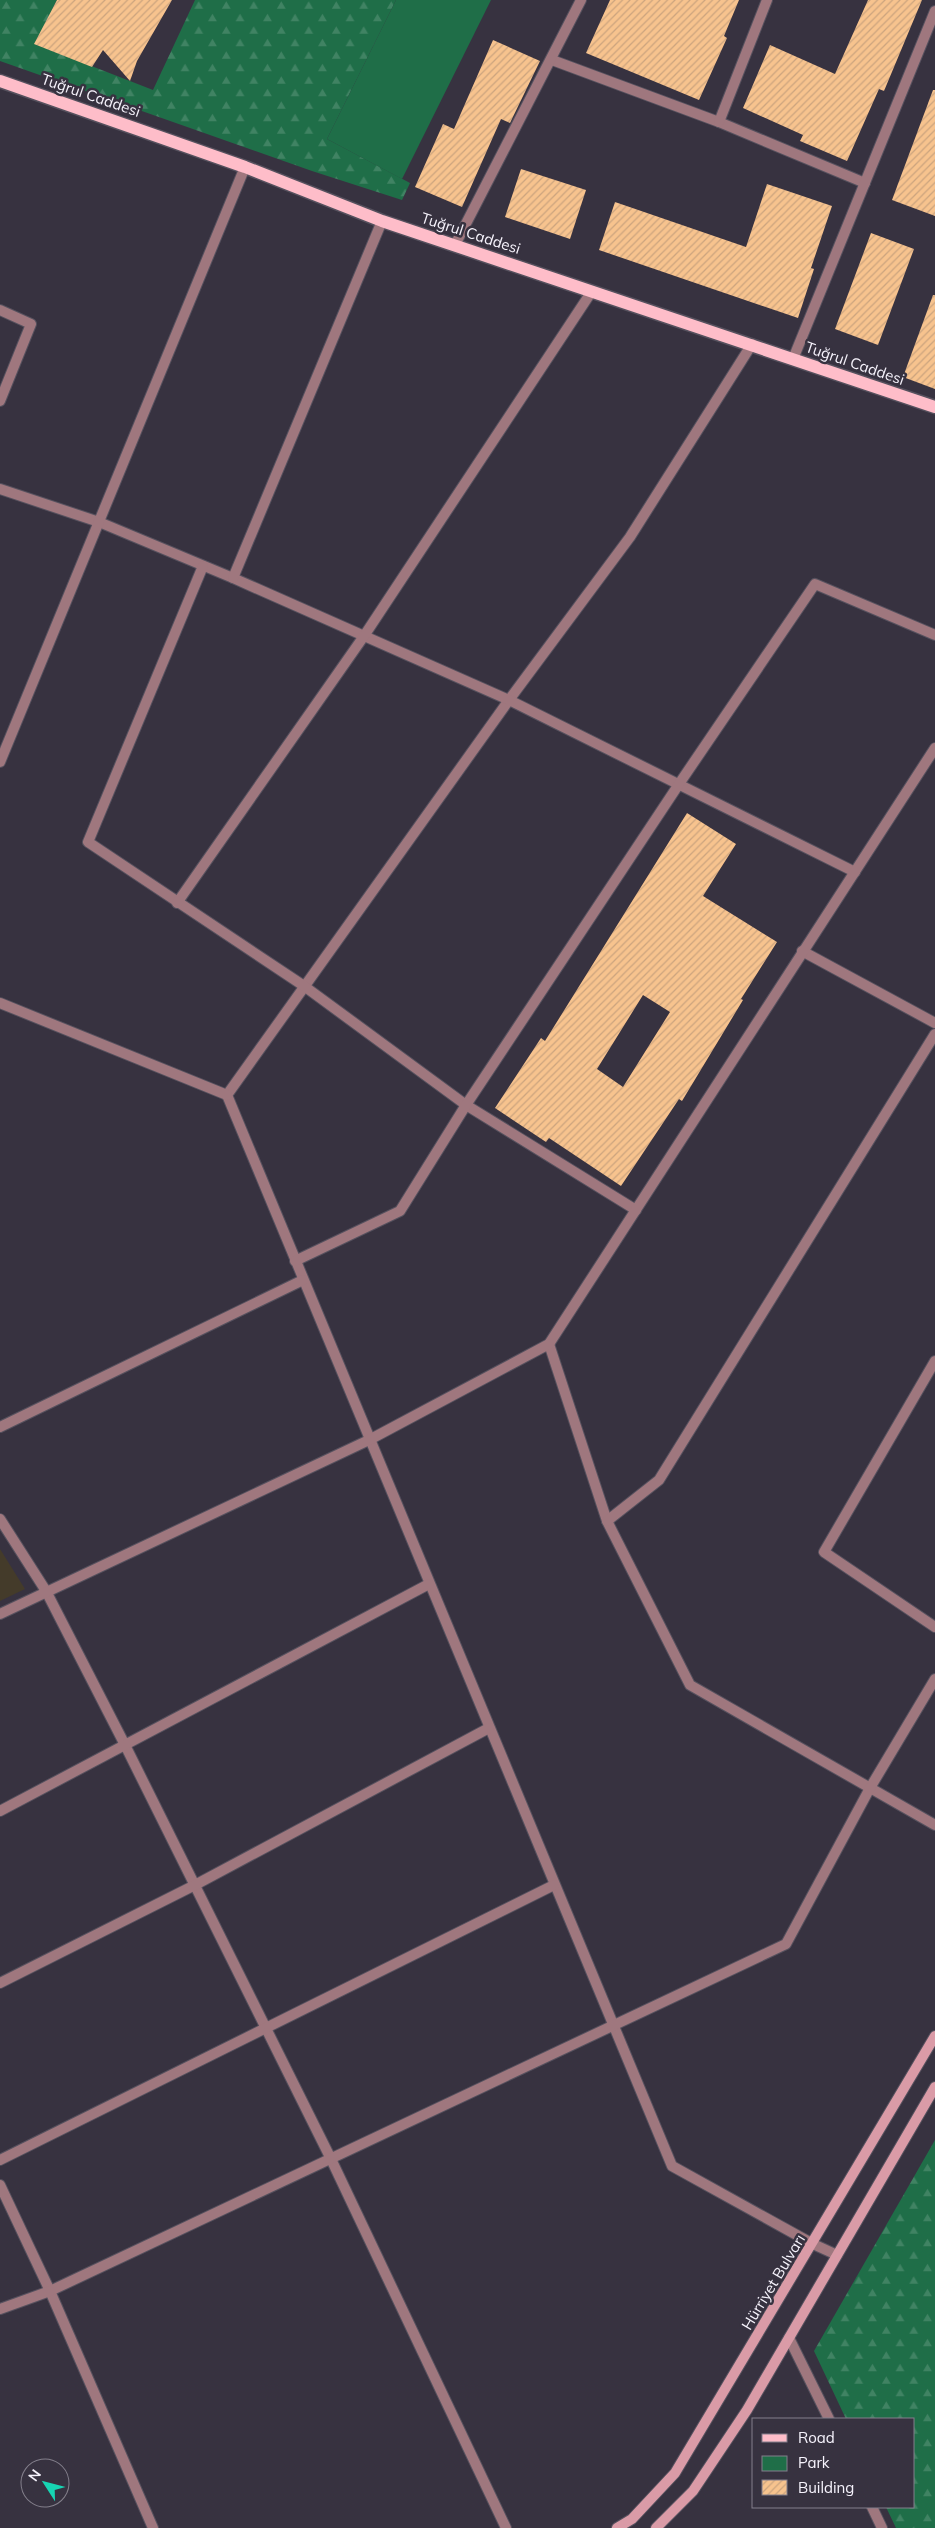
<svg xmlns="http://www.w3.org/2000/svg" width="935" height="2528" viewBox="0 0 935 2528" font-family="Mulish,sans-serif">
<defs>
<pattern id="forest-firs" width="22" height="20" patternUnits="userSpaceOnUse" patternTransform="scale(1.25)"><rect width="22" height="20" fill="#1f6e48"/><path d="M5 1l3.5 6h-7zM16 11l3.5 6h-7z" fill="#408363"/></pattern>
<pattern id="building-hatch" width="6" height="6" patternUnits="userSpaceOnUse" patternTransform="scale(1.25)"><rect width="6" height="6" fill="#f7c38e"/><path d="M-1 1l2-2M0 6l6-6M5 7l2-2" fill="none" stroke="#cca47e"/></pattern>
</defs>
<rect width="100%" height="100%" fill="#373240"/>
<!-- education -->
<path fill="#443b2a" d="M0,1549L25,1589L0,1601Z"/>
<!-- forest -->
<g fill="url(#forest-firs)">
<path d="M0,0H57L35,44L153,90L195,0H396L327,139L410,183L402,200L312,171L0,61Z"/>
<path d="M935,2140V2528H896L886,2507H914V2419H846L814,2351Z"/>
</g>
<!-- green -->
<path fill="#1f6e48" d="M396,0H491L402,179L327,139Z"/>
<!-- building -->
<g fill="url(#building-hatch)" fill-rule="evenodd">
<path d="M57,0H172L137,61L130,81L103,50L92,67L34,44Z"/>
<path d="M610,0H739L724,36L727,38L699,100L586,53Z"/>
<path d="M868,0H922L884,91L879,89L847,161L800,141L803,135L743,108L770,45L835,74Z"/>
<path d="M493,40L540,61L510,123L501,119L462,207L415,187L443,124L454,129Z"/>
<path d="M933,90H935V216L892,200Z"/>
<path d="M521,169L586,190L570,239L505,217Z"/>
<path d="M767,184L832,206L811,268L814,269L798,318L599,250L615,202L746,247Z"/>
<path d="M871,233L914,249L878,345L835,329Z"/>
<path d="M933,295H935V389L903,377Z"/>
<path d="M687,813L736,844L703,896L777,942L741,999L743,1000L682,1101L679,1099L621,1186L549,1138L546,1142L495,1108L541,1038L545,1041ZM643,995L670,1012L623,1087L597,1069Z"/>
</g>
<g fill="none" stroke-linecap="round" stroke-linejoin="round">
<defs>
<g id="minor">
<path d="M552,60L719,122L865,183"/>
<path d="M719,122L767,0"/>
<path d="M455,245L581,0"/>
<path d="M0,310L31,324L0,401"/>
<path d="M752,344L630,537L509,700L227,1095L672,2166L813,2244L837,2255"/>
<path d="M793,359L935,11"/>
<path d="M0,489L99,522L233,578L509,700L855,872"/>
<path d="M203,566L88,842L304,986L466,1105L636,1210"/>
<path d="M233,578L382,221"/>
<path d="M0,762L245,167"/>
<path d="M177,903L364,636L592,291"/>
<path d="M802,951L935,1023"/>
<path d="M0,1003L227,1095"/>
<path d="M295,1261L400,1211L466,1105L679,784L815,584L935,635"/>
<path d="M549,1344L607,1521L690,1685L935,1825"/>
<path d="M935,1361L824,1552L935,1627"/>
<path d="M0,1427L303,1280"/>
<path d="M0,1519L46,1591L125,1745L331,2159L506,2528"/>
<path d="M607,1521L659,1480L935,1034"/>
<path d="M0,1614L369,1440L549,1344L935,748"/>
<path d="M0,1811L429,1584"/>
<path d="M0,1983L195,1885L489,1728"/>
<path d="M0,2160L554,1885"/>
<path d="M0,2185L50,2291L153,2528"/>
<path d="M0,2309L50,2291L786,1944L870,1788L935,1679"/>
<path d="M789,2338L829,2419"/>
<path d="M872,2507L882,2528"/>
</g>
<g id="secondary">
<path d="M617,2528L632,2519L675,2473L935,2036"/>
<path d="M656,2528L693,2491L747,2410L935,2087"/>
</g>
<path id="primary" d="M0,81L245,167L382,221L935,407"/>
</defs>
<!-- minor casing -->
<use href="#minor" stroke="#56515e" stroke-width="12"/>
<!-- secondary casing -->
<use href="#secondary" stroke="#56515e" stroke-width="12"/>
<!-- primary casing -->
<use href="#primary" stroke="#56515e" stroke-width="15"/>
<!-- minor -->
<use href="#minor" stroke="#9f777e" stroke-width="10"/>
<!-- secondary -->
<use href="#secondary" stroke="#da9ba7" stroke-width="10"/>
<!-- primary -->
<use href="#primary" stroke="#febdc9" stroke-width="12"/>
</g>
<g text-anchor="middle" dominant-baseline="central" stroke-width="5" stroke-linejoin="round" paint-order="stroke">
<!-- street labels -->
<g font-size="15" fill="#f6f3fc" stroke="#373240">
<text transform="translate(91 95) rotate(19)">Tuğrul Caddesi</text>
<text transform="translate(471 233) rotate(18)">Tuğrul Caddesi</text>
<text transform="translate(855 363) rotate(19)">Tuğrul Caddesi</text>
<text transform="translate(773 2282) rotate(-59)">Hürriyet Bulvarı</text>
</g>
</g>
<!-- legend -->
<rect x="752" y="2418" width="162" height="90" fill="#373240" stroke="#837f8b"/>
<rect x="762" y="2434" width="25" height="8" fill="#febdc9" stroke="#837f8b"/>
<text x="798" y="2443" font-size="15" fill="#f6f3fc">Road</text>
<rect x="762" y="2456" width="25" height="15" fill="#1f6e48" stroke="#837f8b"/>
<text x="798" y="2468" font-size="15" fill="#f6f3fc">Park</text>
<rect x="762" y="2480" width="25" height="15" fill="url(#building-hatch)" stroke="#837f8b"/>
<text x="798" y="2493" font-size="15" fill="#f6f3fc">Building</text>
<!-- north arrow -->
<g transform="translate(45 2483) rotate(306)"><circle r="24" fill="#373240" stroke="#837f8b"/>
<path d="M0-4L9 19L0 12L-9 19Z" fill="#17d5b3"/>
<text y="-8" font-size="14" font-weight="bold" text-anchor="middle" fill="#f6f3fc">N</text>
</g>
</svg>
